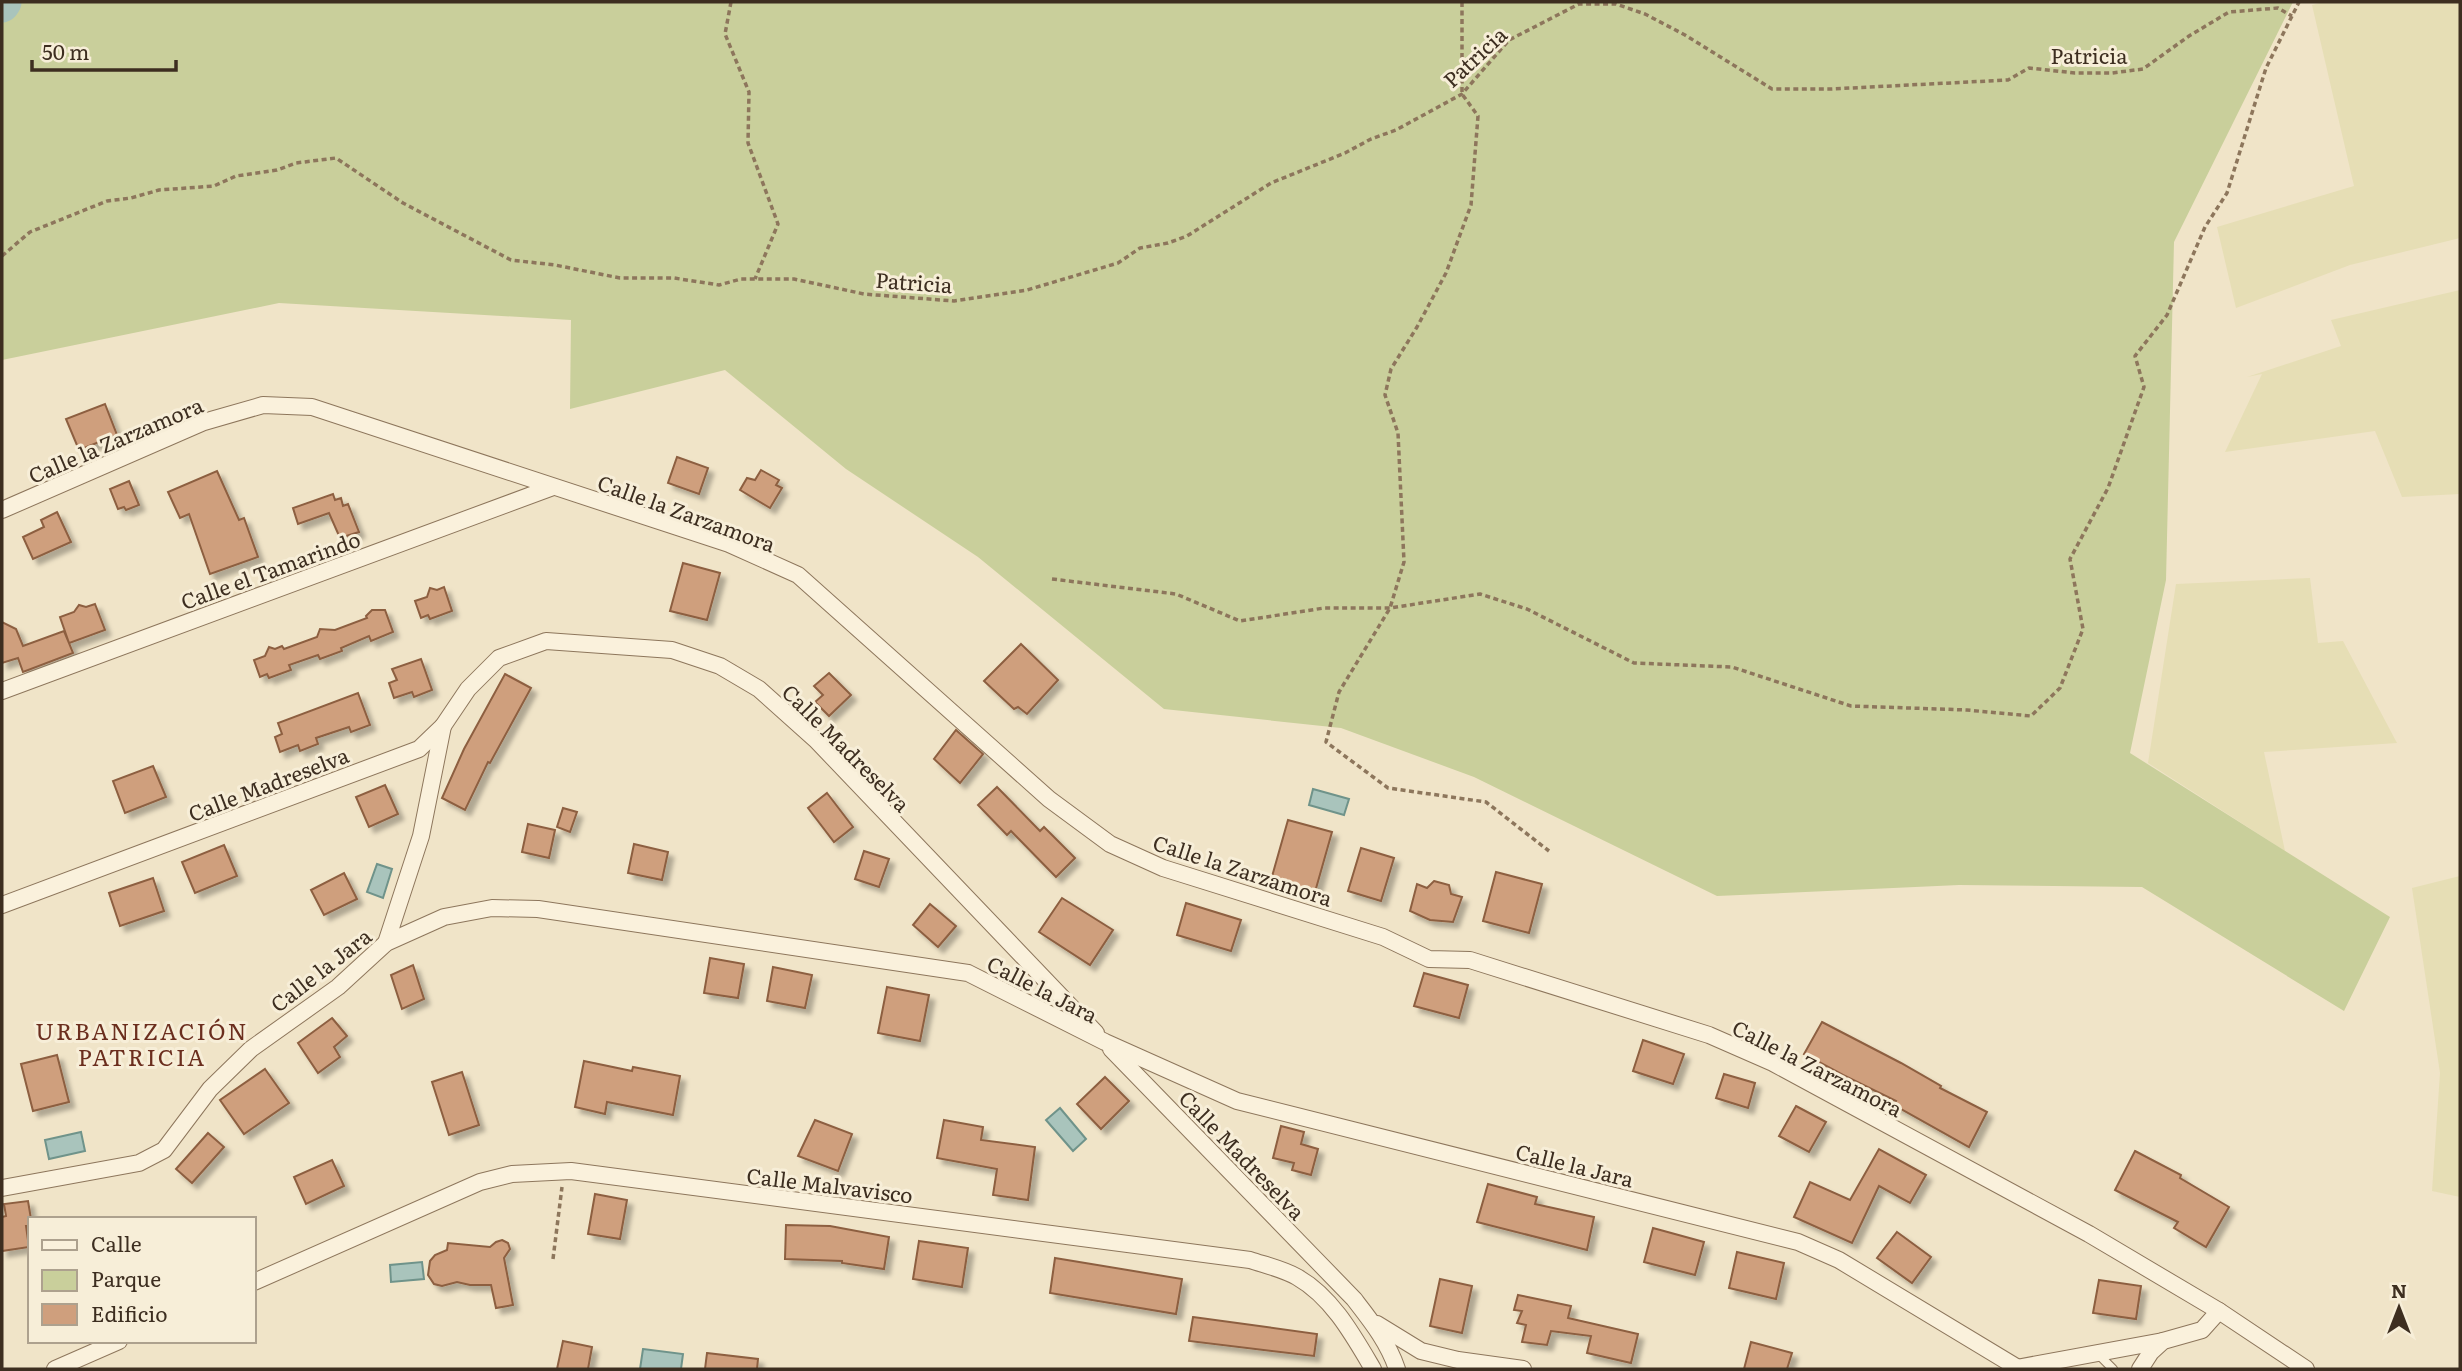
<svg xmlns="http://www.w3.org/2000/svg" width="2462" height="1371" viewBox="0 0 2462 1371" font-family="Literata,serif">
<defs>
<filter id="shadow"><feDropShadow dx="5.5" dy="5.5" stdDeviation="2" flood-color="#0004"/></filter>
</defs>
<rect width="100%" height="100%" fill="#f0e4c8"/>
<!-- farmland -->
<g fill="#e6deb5">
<path d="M2324,2H2460V238L2350,265L2236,308L2217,227L2354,186L2312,5Z"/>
<path d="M2460,290V494L2402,497L2375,431L2225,452L2262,374L2247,377L2341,346L2331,320Z"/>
<path d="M2310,578L2318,643L2343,641L2397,743L2264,752L2285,851L2148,763L2176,584Z"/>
<path d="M2460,876V1197L2432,1191L2440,1073L2412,888Z"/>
</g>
<!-- green -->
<path fill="#c9cf9b" d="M2,2H2293L2174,242L2166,580L2130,753L2390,917L2344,1011L2142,887L1959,885L1717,896L1474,777L1341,728L1164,709L978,557L846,469L725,370L570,409L571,320L279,303L2,360Z"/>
<!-- water -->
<g fill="#a9c4bc" stroke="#6f938a" stroke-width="2">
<path d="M1313,789L1349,799L1344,815L1309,805Z"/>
<path d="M377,864L392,869L383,898L367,892Z"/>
<path d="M1060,1108L1086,1139L1073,1151L1046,1120Z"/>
<path d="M81,1132L85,1151L49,1159L45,1140Z"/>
<path d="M422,1262L424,1279L391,1282L390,1265Z"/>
<path d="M643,1349L683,1354L681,1369H640Z"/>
</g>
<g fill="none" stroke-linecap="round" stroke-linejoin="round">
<!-- river -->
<path stroke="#a9c4bc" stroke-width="35" d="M2,5L4,2"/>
</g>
<!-- building -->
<g fill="#cf9f7d" stroke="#8d5f41" stroke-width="2" filter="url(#shadow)">
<path d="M105,404L117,435L79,450L66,419Z"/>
<path d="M677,457L708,468L699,494L668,483Z"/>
<path d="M761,470L779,480L776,485L782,488L770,508L740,490L747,478L755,480Z"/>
<path d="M217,471L239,520L244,518L258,557L210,574L189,514L180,518L168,492Z"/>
<path d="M129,481L139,505L126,510L124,507L118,509L110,489Z"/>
<path d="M333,494L335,500L341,498L343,506L348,504L359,532L340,538L329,513L298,524L293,508Z"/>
<path d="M57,512L71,542L33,559L23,537L44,527L41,520Z"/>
<path d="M683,563L720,573L707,620L670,611Z"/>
<path d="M444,587L452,611L430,619L428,615L421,618L415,601L427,597L430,588L437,590Z"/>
<path d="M95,604L105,630L69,643L73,653L23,672L18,658L2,663V622L16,629L23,646L64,631L69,643L60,617L74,612L79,605L86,607Z"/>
<path d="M372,610H385L393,632L371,641L369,636L341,648L342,651L320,659L318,655L289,665L291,670L269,678L267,674L260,677L254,660L265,656L269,647L275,649L282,646L284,649L317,637L320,629L335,630L367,618L366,616Z"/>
<path d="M1021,644L1058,680L1027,714L1018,707L1014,709L984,681Z"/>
<path d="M421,659L432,690L414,697L412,692L394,698L389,683L397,680L392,669Z"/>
<path d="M829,673L851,695L829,716L815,702L823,695L814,686Z"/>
<path d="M505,674L531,688L490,763L488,762L465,810L442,798L464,749Z"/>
<path d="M358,693L370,725L351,732L349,727L316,738L318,744L300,751L298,745L280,752L275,737L282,734L278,723Z"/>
<path d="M956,730L983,754L960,783L934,759Z"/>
<path d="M153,766L166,797L125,813L113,781Z"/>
<path d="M385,785L398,814L369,827L356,797Z"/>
<path d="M997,787L1040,831L1044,827L1075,858L1056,877L1011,831L1007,835L978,805Z"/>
<path d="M827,793L853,827L834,842L808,808Z"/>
<path d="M563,808L577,812L570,832L557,827Z"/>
<path d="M1288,820L1332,832L1315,892L1271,880Z"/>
<path d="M528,824L555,830L549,858L522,852Z"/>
<path d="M634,844L668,852L662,880L628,873Z"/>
<path d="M224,845L237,876L195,893L182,862Z"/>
<path d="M1361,848L1394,858L1381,901L1348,891Z"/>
<path d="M864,851L889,859L879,887L855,879Z"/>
<path d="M1496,872L1542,884L1529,933L1483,921Z"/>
<path d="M344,873L357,899L324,915L311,890Z"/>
<path d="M153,878L164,911L120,926L109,893Z"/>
<path d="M1434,881L1449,885L1451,894L1462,897L1453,922L1430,920L1410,911L1417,884L1427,888Z"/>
<path d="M1062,898L1113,930L1090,965L1039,932Z"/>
<path d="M1186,903L1241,920L1231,951L1177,935Z"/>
<path d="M930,904L956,926L938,947L913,925Z"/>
<path d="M710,958L744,964L738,998L704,993Z"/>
<path d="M413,965L424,999L402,1009L391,975Z"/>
<path d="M773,967L812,975L805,1008L767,1001Z"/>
<path d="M1424,973L1468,985L1459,1018L1414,1006Z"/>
<path d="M887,987L929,995L920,1041L878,1033Z"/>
<path d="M332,1018L347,1036L334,1047L340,1057L318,1073L298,1043Z"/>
<path d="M1822,1022L1901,1063L1941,1086L1940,1088L1987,1112L1969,1147L1894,1105L1896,1101L1843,1075L1804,1054Z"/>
<path d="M1643,1040L1684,1054L1673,1084L1633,1071Z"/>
<path d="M57,1055L69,1102L33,1111L21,1064Z"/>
<path d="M584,1061L632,1071L633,1067L680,1076L673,1115L607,1102L605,1114L575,1107Z"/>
<path d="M265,1069L289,1103L244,1134L220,1100Z"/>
<path d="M462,1072L479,1125L449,1135L432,1082Z"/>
<path d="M1724,1074L1755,1083L1748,1108L1716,1098Z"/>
<path d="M1105,1077L1129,1101L1101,1129L1077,1104Z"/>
<path d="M1796,1106L1826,1122L1809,1152L1779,1136Z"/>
<path d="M815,1120L852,1134L838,1171L798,1156Z"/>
<path d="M944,1120L983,1127L981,1140L1035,1147L1028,1200L993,1195L997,1169L937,1158Z"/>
<path d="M1281,1126L1304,1132L1301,1144L1318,1149L1311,1175L1292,1170L1294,1163L1273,1158Z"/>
<path d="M208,1133L224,1147L192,1183L176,1169Z"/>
<path d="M1879,1149L1926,1175L1910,1203L1879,1186L1852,1243L1794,1217L1810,1182L1850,1200Z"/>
<path d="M2135,1151L2181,1175L2180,1178L2229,1207L2206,1247L2174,1228L2178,1222L2115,1190Z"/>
<path d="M332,1160L344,1186L306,1204L294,1177Z"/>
<path d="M1488,1184L1537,1197L1535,1204L1594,1217L1587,1250L1477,1222Z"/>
<path d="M595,1194L627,1200L620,1239L588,1234Z"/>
<path d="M28,1201L31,1219L30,1226H26L29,1247L2,1251V1217L6,1216L4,1204Z"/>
<path d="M786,1225L830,1226L889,1237L884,1269L842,1263V1261L785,1259Z"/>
<path d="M1653,1228L1704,1242L1695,1275L1644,1262Z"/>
<path d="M1897,1232L1931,1257L1912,1283L1877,1258Z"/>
<path d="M502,1240L508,1243L510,1249L504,1258L513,1305L496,1308L491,1285H470L457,1282L442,1286L434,1284L428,1275L430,1261L435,1255L447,1250L448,1243L490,1247L496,1242Z"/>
<path d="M919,1241L968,1248L962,1287L913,1279Z"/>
<path d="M1737,1252L1784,1263L1776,1299L1729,1288Z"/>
<path d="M1055,1258L1182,1279L1176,1314L1050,1293Z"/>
<path d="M1440,1279L1472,1286L1462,1333L1430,1326Z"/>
<path d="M2099,1280L2141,1286L2136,1319L2093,1313Z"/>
<path d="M1518,1295L1571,1306L1568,1318L1638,1334L1631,1363L1587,1353L1591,1336L1551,1331L1547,1345L1522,1342L1526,1325L1517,1323L1522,1311L1514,1310Z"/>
<path d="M1193,1317L1317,1334L1314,1356L1189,1341Z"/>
<path d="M563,1341L592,1347L588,1369H557Z"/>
<path d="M1751,1342L1792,1353L1787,1369H1744Z"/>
<path d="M707,1353L758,1359L757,1369H705Z"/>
</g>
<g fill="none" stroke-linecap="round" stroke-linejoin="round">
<defs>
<path id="lane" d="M2098,1354L2113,1369"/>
<g id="street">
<path d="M2,510L204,422L263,405L312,407L729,544L798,575L1049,799L1110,844L1163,868L1383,937L1429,959L1470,960L1709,1035L1773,1063L2089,1234L2219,1311L2306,1369"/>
<path d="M2,691L553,487"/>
<path d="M2,905L419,749L443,726L468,689L499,658L546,641L672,650L720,666L759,689L816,740L1096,1033"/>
<path d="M386,943L421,836L443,726"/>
<path d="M1111,1049L1354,1299C1371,1321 1388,1342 1397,1369"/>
<path d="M2,1188L139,1163L164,1150L210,1089L251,1049L338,987L386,943L444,917L492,908L538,909L968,973L1105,1042L1237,1101L1798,1242L1839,1260L2018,1368"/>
<path d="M254,1282L480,1182L512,1174L571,1171L1250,1260C1265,1265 1283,1269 1297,1277C1332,1297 1353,1335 1373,1369"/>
<path d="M1377,1324L1421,1351L1458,1360L1523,1369"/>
<path d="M55,1369L119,1341"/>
<path d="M2011,1369L2163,1341"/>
<path d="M2140,1369L2151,1352L2163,1341L2202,1330L2219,1311"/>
</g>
</defs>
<!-- lane casing -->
<use href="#lane" stroke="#8d765c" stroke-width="10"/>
<!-- street casing -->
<use href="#street" stroke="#8d765c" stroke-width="18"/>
<!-- path -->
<g stroke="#8d765c" stroke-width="3.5" stroke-dasharray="5 3.5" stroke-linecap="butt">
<path d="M731,2L725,34L749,92L748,143L778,224L755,279"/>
<path d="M1462,2V94L1478,116L1471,205L1446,273L1417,327L1391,369L1385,395L1398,433L1404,562L1390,608L1339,692L1326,742L1388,788L1486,802L1549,851"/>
<path d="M2,256L30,232L107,201L131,198L159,190L214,186L236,176L277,170L296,163L336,158L403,203L511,260L555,265L620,278H674L719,285L741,279H794L864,294L954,301L1027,290L1118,263L1140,248L1168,243L1187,236L1271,183L1345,153L1371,139L1396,130L1462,94L1509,40L1579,4H1616L1645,14L1685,35L1772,89H1831L2008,80L2029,68L2075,73H2112L2143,69L2189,36L2229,12L2278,8L2292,16"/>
<path d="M1052,579L1176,594L1240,621L1324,608H1390L1480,594L1527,609L1634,663L1732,667L1851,706L1967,710L2031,716L2060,688L2083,629L2070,559L2108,488L2144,387L2135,356L2167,315L2205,227L2227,193L2266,68L2299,2"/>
<path d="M553,1259L562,1187"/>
</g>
<!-- lane -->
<use href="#lane" stroke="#faf1dc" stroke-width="8"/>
<!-- street -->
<use href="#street" stroke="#faf1dc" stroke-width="16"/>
</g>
<g text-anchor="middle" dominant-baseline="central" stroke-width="6" stroke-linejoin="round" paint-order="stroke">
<!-- street labels -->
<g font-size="21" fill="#3d2e20" stroke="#f7eed8">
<text x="2089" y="54">Patricia</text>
<text transform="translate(1474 56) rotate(-43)">Patricia</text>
<text transform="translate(914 281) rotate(4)">Patricia</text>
<text transform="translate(115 439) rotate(-23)">Calle la Zarzamora</text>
<text transform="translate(687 512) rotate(20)">Calle la Zarzamora</text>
<text transform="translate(270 569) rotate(-20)">Calle el Tamarindo</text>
<text transform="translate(847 747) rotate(45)">Calle Madreselva</text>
<text transform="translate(268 783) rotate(-21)">Calle Madreselva</text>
<text transform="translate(1243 869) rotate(18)">Calle la Zarzamora</text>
<text transform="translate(320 969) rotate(-38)">Calle la Jara</text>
<text transform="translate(1043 988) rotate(27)">Calle la Jara</text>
<text transform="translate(1818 1067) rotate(27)">Calle la Zarzamora</text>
<text transform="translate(1243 1154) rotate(46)">Calle Madreselva</text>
<text transform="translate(1575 1164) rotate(14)">Calle la Jara</text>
<text transform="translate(830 1184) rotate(7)">Calle Malvavisco</text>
</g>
<!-- neighbourhood labels -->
<g font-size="23" letter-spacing="2" fill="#6b2e1e" stroke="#f7eed8">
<text x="142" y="1030">URBANIZACIÓN<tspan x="142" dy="26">PATRICIA</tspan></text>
</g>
</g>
<!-- border -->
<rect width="2462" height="1371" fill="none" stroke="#3d2e20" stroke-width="7"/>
<!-- legend -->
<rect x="28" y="1217" width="228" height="126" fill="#f7eed8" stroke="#ada18e" stroke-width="2"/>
<rect x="42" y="1240" width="35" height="10" fill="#faf1dc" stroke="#ada18e" stroke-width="2"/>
<text x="91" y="1252" font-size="21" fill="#3d2e20">Calle</text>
<rect x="42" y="1270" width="35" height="21" fill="#c9cf9b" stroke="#ada18e" stroke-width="2"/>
<text x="91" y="1287" font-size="21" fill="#3d2e20">Parque</text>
<rect x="42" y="1304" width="35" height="21" fill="#cf9f7d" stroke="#ada18e" stroke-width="2"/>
<text x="91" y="1322" font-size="21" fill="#3d2e20">Edificio</text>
<!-- north arrow -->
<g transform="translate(2399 1308)" stroke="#f7eed8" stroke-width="5" paint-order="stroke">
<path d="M0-5L12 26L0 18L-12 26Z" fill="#3d2e20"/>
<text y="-10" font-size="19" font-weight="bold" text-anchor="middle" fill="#3d2e20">N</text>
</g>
<!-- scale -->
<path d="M32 60v10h144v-10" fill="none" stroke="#3d2e20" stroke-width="3.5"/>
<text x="42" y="60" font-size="21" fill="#3d2e20" stroke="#f7eed8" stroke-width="5" paint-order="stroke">50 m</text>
</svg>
